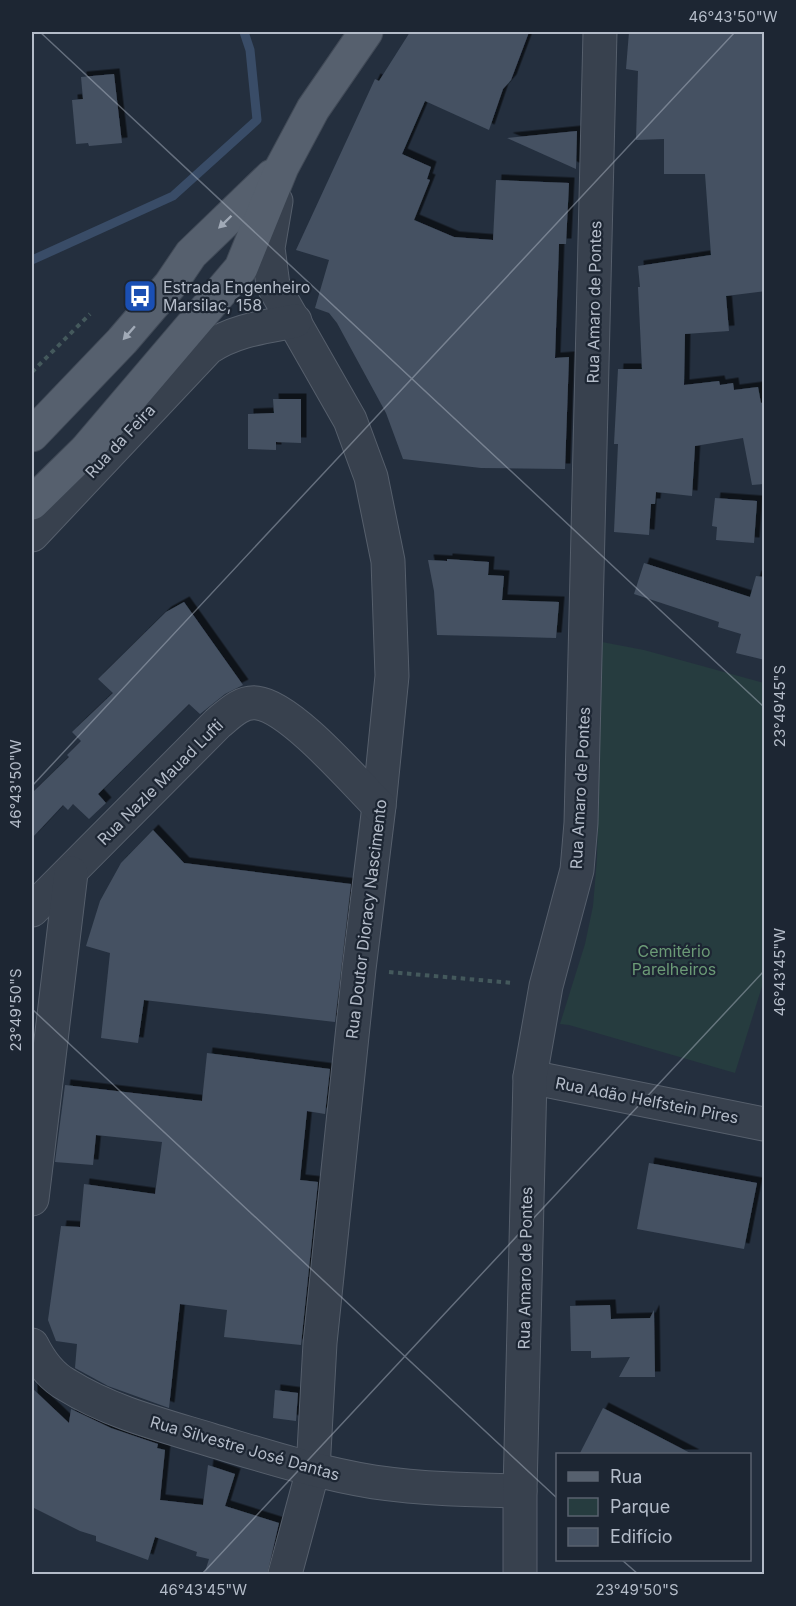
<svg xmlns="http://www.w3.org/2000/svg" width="796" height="1606" viewBox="0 0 796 1606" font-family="Inter,sans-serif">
<defs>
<filter id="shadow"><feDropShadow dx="5.5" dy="-5.5" stdDeviation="0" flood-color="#0009"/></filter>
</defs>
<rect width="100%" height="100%" fill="#242f3e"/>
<!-- green -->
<path fill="#263c3f" d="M602,642L644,650L764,683V980L735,1073L569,1025L560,1024L585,944L593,906L597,858Z"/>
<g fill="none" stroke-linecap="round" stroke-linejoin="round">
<!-- stream -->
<path stroke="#394c67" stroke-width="9" d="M32,260L173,196L257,120L250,50L244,32"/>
</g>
<!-- building -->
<g fill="#455162" filter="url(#shadow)">
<path d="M410,32H529L511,80L503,89L489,130L425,101L402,154L431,167L427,179L430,180L414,220L454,237L493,240L496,180L569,183L566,244H559L555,358L569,357L565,469L481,468L403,459L386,413L337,323L329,313L315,308L329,260L296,250L375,79L379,81Z"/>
<path d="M629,32H765V291L726,296L729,331L685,334L684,385L719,381L720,385L733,383L734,390L758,387L761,403L765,402V484L752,485L743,438L695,446L692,496L656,492L655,504H651L649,535L614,532L618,444H614L618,369H642L638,287H640L638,266L711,255L705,174H664V139L636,140L638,71L626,69Z"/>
<path d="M114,74L122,143L89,146L88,143L76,144L72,100L83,99L81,77Z"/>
<path d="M577,131L576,169L507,138Z"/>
<path d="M273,399H301V443L276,442V450L248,449V414L274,413Z"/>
<path d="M715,498L757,501L754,543L716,540L717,527L712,526Z"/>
<path d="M447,559L489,562L488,575L504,576L502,600L559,602L556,638L437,635L434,591L428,560L447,561Z"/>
<path d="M644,563L750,597L756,576L765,577V660L736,653L741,634L718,627L719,622L634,594Z"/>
<path d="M184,602L243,685L225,694L200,714L189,704L98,794L106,803L89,819L73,804L68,810L63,805L32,838V793L69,757L67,755L81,741L72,732L113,693L98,679L166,612Z"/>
<path d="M153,830L184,863L351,884L335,1022L144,1000L138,1043L101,1038L110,953L86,946L100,901L121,863Z"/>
<path d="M207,1053L330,1069L325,1114L307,1111L300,1180L318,1182L301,1345L224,1337L227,1310L180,1304L169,1408L108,1386L75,1368L77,1344L56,1341L48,1320L61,1226L80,1227L84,1184L155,1194L162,1142L96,1135L93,1165L55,1162L65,1085L202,1101Z"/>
<path d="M649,1163L757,1183L744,1249L637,1229Z"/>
<path d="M610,1305L611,1319L650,1318L654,1310L655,1377H619L630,1357L591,1358V1351H571L570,1306Z"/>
<path d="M32,1388L69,1423L71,1409L111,1428L158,1444L157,1448L165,1450L160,1500L203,1505L208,1465L235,1474L225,1506L279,1523L267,1575H204L209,1559L196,1556L197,1552L155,1537L148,1560L96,1541V1536L80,1531L32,1507Z"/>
<path d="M275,1390L298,1393L296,1421L273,1418Z"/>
<path d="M603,1408L644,1429L694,1455H579Z"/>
</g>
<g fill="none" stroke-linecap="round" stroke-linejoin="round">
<defs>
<g id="minor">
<path d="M276,201L268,248L273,285L350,420L371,477L388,561L392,676L379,806L359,969L320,1343L313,1470L285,1574"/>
<path d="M32,535L208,348C235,330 264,327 295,321"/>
<path d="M32,910L218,723C229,714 241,701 257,703C291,707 354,781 379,806"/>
<path d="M530,1077L764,1124"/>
<path d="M32,1199L71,873"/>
<path d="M32,1345C40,1361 50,1376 67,1385C110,1412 162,1425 211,1440C265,1456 318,1473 374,1482C423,1489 471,1490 520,1491"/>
<path d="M520,1574V1491L530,1077L546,986L577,870L581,823L600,32"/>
</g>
<g id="major">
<path d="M32,435L122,341L170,285L191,254L272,176"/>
<path d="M32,503L86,450L241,268L282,167L313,109L366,32"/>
</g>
</defs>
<!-- minor casing -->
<use href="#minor" stroke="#565f6c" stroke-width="35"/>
<!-- major casing -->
<use href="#major" stroke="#414a57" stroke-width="35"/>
<!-- path -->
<g stroke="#44595c" stroke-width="4" stroke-dasharray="4.5 4.5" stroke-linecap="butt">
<path d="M32,372L90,314"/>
<path d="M389,972L513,983"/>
</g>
<!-- minor -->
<use href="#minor" stroke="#38414e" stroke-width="33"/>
<!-- major -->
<use href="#major" stroke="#56606e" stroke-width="33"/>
</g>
<!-- one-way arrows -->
<defs><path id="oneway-solid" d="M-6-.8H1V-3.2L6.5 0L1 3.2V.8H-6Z" transform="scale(1.5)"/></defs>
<g fill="#a1aab7">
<use href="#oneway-solid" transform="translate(225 222) rotate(136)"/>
<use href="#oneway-solid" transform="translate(129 333) rotate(131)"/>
</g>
<!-- ticks -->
<path fill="none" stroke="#b4bcc9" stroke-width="1.5" stroke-opacity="0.45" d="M40,32L764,707M32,786L735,32M32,1009L558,1499M622,1560L638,1574M202,1574L764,971"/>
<!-- icons -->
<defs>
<symbol id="bus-square" viewBox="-11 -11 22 22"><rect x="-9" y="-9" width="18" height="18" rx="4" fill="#1a4fb4" stroke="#1d2633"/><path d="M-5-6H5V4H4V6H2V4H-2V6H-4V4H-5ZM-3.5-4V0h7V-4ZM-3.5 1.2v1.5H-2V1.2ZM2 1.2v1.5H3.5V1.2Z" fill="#fff"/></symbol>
</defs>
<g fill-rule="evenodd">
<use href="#bus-square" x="121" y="277" width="38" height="38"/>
</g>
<g text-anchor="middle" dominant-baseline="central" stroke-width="4.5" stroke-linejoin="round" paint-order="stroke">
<!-- poi labels -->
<g font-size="16" fill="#b4bcc9" stroke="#1d2633" text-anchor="start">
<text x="163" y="287">Estrada Engenheiro<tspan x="163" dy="18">Marsilac, 158</tspan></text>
</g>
<!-- street labels -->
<g font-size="16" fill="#b4bcc9" stroke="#1d2633">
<text transform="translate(594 302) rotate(-89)">Rua Amaro de Pontes</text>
<text transform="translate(120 441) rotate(-47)">Rua da Feira</text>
<text transform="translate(160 782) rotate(-45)">Rua Nazle Mauad Lufti</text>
<text transform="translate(580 788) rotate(-87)">Rua Amaro de Pontes</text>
<text transform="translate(366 919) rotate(-83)">Rua Doutor Dioracy Nascimento</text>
<text transform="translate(647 1100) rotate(11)">Rua Adão Helfstein Pires</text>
<text transform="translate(525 1268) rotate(-89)">Rua Amaro de Pontes</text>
<text transform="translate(245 1448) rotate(16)">Rua Silvestre José Dantas</text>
</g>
<!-- park labels -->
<g font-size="16" fill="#6b9a76" stroke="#1d2633">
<text x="674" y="951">Cemitério<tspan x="674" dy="18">Parelheiros</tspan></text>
</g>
</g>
<!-- border -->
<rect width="796" height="1606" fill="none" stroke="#1d2633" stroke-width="66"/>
<!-- legend -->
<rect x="556" y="1453" width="195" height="108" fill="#1d2633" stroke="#59626f" stroke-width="1.5"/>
<rect x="568" y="1472" width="30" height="9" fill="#56606e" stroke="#59626f" stroke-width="1.5"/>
<text x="610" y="1483" font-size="18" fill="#b4bcc9">Rua</text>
<rect x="568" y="1498" width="30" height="18" fill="#263c3f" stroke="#59626f" stroke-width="1.5"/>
<text x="610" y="1513" font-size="18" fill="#b4bcc9">Parque</text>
<rect x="568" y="1528" width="30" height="18" fill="#455162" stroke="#59626f" stroke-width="1.5"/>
<text x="610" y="1543" font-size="18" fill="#b4bcc9">Edifício</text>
<rect x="33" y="33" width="730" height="1540" fill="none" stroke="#b4bcc9" stroke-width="2"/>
<g font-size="15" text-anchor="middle" fill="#b4bcc9">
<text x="733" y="22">46°43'50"W</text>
<text transform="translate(780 706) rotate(-90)" y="5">23°49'45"S</text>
<text transform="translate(16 784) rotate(-90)" y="5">46°43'50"W</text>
<text transform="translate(780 972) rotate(-90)" y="5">46°43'45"W</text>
<text transform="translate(16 1010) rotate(-90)" y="5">23°49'50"S</text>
<text x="203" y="1595">46°43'45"W</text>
<text x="637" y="1595">23°49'50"S</text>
</g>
</svg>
